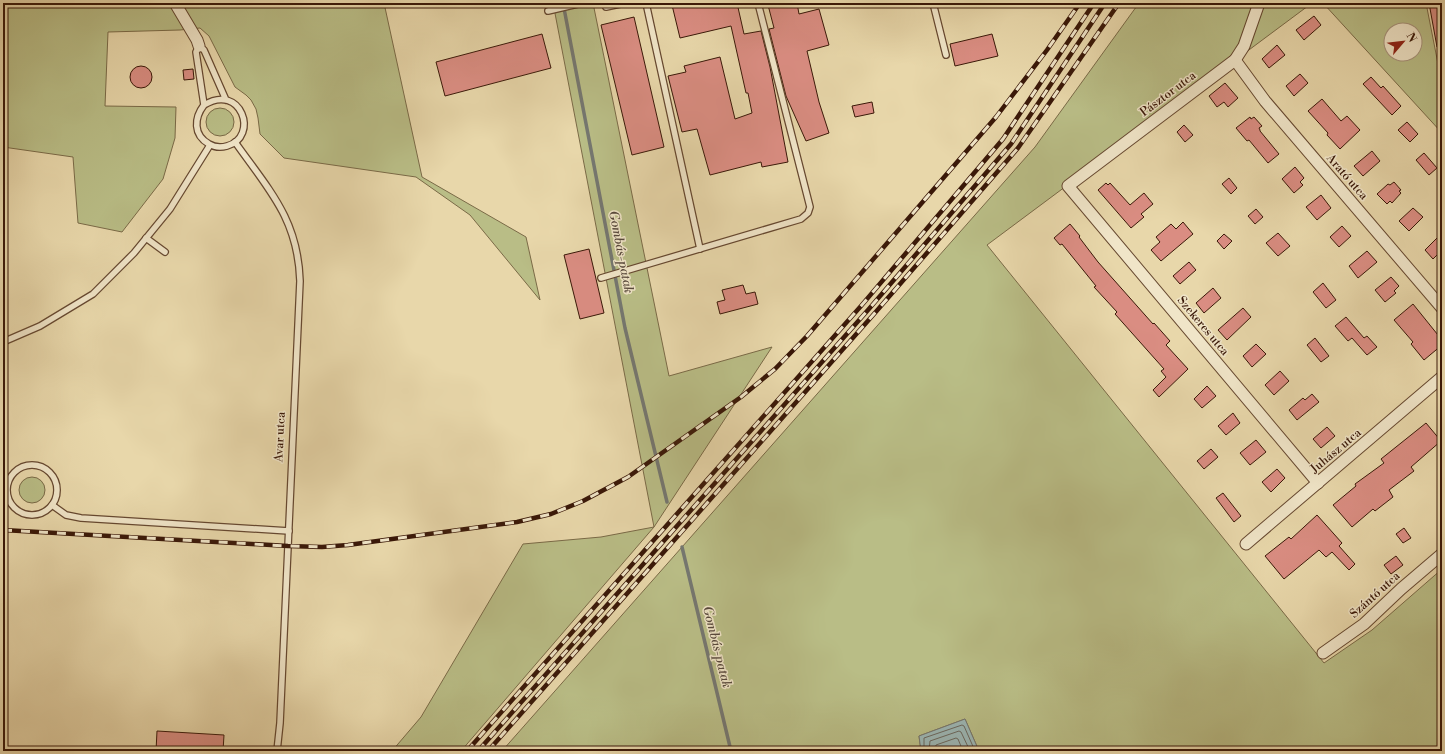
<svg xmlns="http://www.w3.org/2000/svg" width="1445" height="754" viewBox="0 0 1445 754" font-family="'Libre Bodoni',serif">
<rect width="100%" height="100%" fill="#e8d7aa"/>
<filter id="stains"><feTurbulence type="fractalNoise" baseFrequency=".005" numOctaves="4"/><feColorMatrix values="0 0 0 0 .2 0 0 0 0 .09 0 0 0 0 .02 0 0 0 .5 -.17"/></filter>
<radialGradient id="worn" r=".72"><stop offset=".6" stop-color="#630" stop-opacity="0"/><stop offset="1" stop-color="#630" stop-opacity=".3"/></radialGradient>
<!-- green -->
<g fill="#b9bd86" stroke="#7a6a47" fill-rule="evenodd">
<path d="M3,3H384L422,177L526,237L540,300L470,215L416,177L284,158L260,134L258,118L256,109L251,100L246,95L235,87L209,36L200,28L180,30L108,32L105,106L176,107L175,138L163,179L122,232L78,223L73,157L3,147Z"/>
<path d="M553,3H593L669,376L772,347L654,527L461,751H392L421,717L523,544L601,537L654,527Z"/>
<path d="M1139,3H1312L987,245L1324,663L1372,630L1442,569V751H979L965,719L919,736L921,751H502L1035,147Z"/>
<path d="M1323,3H1426L1442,84V133ZM1391,30H1415V54H1391Z"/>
<circle cx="220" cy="122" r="14"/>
<circle cx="32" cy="490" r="13"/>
</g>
<!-- water -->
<path fill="#9cb7b5" stroke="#757770" d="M965,719L979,751H921L919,736Z"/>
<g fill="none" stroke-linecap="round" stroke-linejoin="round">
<!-- shore -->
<g stroke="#6b685e" stroke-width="1">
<path d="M924,751V738L962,725L964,726L975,751"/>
<path d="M929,751L930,741L959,731L961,732L970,751"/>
<path d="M935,751L936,745L956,738L958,739L963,751"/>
</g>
<!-- stream -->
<g stroke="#757770" stroke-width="3.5">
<path d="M563,3L625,328L667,502"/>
<path d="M682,547L731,751"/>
</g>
</g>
<!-- building -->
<g fill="#da8d82" stroke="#3a1808">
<path d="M680,3H737L744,34L761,31L770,67L788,162L762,167L761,162L710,175L697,129L682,132L668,76L686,72L684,66L720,57L735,119L752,113L748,93H746L731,26L680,38L672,5Z"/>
<path d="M776,3H797L799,14L819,9L829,45L807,51L819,102L829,133L806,141L786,96L769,29L774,28L768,5Z"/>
<path d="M1429,3H1442V47H1437Z"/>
<path d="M1314,16L1321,25L1304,40L1296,30Z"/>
<path d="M634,17L664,147L632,155L601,25Z"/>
<path d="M542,34L551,68L445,96L436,62Z"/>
<path d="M992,34L998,56L955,66L950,44Z"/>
<path d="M1277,45L1285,55L1269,68L1262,59Z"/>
<circle cx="141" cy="77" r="11"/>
<path d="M193,69L194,79L184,80L183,70Z"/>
<path d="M1300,74L1308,83L1294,96L1286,86Z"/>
<path d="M1371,77L1381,88L1383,86L1401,106L1392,115L1363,84Z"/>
<path d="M1225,83L1238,98L1228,107L1224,102L1217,107L1209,96Z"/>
<path d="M1322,99L1341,121L1347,116L1360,130L1340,149L1327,135L1328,133L1308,111Z"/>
<path d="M872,102L874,113L855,117L852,106Z"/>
<path d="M1250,117L1251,119L1254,117L1262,126L1259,128L1260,130V131L1279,154L1268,163L1249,140L1247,141L1236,128Z"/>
<path d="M1407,122L1418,134L1410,142L1398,130Z"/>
<path d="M1184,125L1193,135L1185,142L1177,132Z"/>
<path d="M1372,151L1380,161L1363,176L1354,166Z"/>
<path d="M1424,153L1437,168L1429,175L1416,160Z"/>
<path d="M1295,167L1304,178L1300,182L1303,185L1294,193L1282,179Z"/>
<path d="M1229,178L1237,188L1231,194L1222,184Z"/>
<path d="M1394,182L1401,190L1399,191L1401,193L1392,203L1390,201L1387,204L1377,194L1388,184L1390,185Z"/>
<path d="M1106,183L1108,185L1110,183L1130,205L1144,193L1153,204L1141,214L1144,217L1131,228L1098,190Z"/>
<path d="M1321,195L1331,208L1317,220L1306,207Z"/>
<path d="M1413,208L1423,217L1409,231L1399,221Z"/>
<path d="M1256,209L1263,217L1255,224L1248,216Z"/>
<path d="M1183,222L1193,234L1161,261L1151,250L1160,242L1156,237L1171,224L1176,229Z"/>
<path d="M1070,224L1080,236L1079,237L1098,262L1153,324L1154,323L1170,341L1166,345L1188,369L1159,397L1153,390L1166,377L1161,371L1164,369L1115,314L1117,312L1094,287L1096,286L1062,244L1060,245L1054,238Z"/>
<path d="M1342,226L1351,236L1339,247L1330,237Z"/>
<path d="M1278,233L1290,246L1278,256L1266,243Z"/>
<path d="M1442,233V250L1433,259L1425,250Z"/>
<path d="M1224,234L1232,241L1224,249L1217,241Z"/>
<path d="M589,249L604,313L580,319L564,255Z"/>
<path d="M1367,251L1377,262L1358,278L1349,266Z"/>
<path d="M1189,262L1196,270L1180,284L1173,276Z"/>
<path d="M1391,277L1399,286L1394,291L1396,293L1385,302L1375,290Z"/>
<path d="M1323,283L1336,300L1326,308L1313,292Z"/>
<path d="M743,285L746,294L755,292L758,304L720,314L717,302L725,300L722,290Z"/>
<path d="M1213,288L1221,298L1204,313L1196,303Z"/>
<path d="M1413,304L1442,340V345L1424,360L1411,344L1413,342L1394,320Z"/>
<path d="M1243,308L1251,317L1227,340L1218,330Z"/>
<path d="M1346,317L1364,338L1367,336L1377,347L1367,355L1352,338L1348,341L1335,326Z"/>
<path d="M1315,338L1329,356L1321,362L1307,345Z"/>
<path d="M1256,344L1266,354L1252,367L1243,356Z"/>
<path d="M1280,371L1289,381L1274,395L1265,385Z"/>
<path d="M1207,386L1216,396L1202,408L1194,399Z"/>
<path d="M1312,394L1319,402L1297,420L1289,410L1303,398L1305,400Z"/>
<path d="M1233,413L1240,423L1226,435L1218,426Z"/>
<path d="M1426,423L1441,441L1411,467L1414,471L1389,490L1393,497L1375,511L1373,509L1352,527L1333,505L1356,486L1355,484L1384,463L1381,459Z"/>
<path d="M1327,427L1335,436L1321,448L1313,439Z"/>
<path d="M1256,440L1266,452L1250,465L1240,453Z"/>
<path d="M1211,449L1218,457L1204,469L1197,461Z"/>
<path d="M1277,469L1285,478L1271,492L1262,482Z"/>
<path d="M1223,493L1241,516L1234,522L1216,498Z"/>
<path d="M1317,515L1342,543L1339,546L1355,564L1349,570L1332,552L1326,557L1319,550L1284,579L1265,556L1289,537L1291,539Z"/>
<path d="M1404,528L1411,538L1403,543L1396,534Z"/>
<path d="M1396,556L1403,565L1391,574L1384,565Z"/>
<path d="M157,731L224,735L223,751H156Z"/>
</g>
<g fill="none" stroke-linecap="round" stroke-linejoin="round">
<defs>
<g id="service">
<path d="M606,3V7L625,3"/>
<path d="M646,3L700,249"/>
<path d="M933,3L946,55"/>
<path d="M548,11L582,3"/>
<path d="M204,105C241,82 260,137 227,146C220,148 214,147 209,144C193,135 194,118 204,105L196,52L199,46L204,50L226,100"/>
<path d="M235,142C269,190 298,219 300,281L280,723L277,751"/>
<path d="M146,238L165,252"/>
<path d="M601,278L801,219L808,213L810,207L758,3"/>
<path d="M3,342L40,326L93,294L134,253L170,209L210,145"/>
<circle cx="32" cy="490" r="25"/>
<path d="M52,505L66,515L81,518L289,531"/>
</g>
<g id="minor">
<path d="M175,3L197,40L199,46"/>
<path d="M1259,3L1244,46L1235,60L1068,186L1318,483"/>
<path d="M1235,60L1265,101L1442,308"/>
<path d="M1246,544L1442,377"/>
<path d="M1323,653L1364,624L1401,589L1442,554"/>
</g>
</defs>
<!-- service casing -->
<use href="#service" stroke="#664830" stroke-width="8"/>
<!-- minor casing -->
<use href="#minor" stroke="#664830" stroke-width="13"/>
<!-- service -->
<use href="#service" stroke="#f0e5c8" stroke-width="5.5"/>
<!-- minor -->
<use href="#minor" stroke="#f0e5c8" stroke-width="11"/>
<defs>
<g id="rail">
<path d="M3,530L288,546L322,547L348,545L517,522L551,514L583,501L628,477L741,397L775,369L807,336L996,117L1047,50L1080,3"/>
<path d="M467,751L861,306L1003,139L1094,3"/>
<path d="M478,751L868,310L1011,144L1105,3"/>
<path d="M488,751L874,314L1018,148L1119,3"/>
</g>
</defs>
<!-- rail casing -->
<use href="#rail" stroke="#3a1808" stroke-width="4.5"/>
<!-- rail -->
<use href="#rail" stroke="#f0e5c8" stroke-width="3" stroke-dasharray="9" stroke-linecap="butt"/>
</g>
<g text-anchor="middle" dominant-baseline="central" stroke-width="3" stroke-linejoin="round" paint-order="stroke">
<!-- street labels -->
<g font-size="12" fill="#3a1808" stroke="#f0e5c8">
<text transform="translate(1168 94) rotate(-37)">Pásztor utca</text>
<text transform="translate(1347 177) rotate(49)">Arató utca</text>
<text transform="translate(1203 326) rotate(50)">Szekeres utca</text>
<text transform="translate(280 437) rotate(-87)">Avar utca</text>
<text transform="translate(1336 451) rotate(-40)">Juhász utca</text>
<text transform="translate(1375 595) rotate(-42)">Szántó utca</text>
</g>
<!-- water labels -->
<g font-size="13" font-style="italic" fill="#57483c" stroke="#f0e5c8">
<text transform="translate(621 252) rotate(79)">Gombás-patak</text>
<text transform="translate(717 647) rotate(76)">Gombás-patak</text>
</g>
</g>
<!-- margin -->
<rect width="1445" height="754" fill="none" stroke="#e8d7aa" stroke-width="16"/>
<rect x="4" y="4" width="1437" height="746" fill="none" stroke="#3a1808" stroke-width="2"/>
<rect x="8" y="8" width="1429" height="738" fill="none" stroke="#3a1808"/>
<!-- north arrow -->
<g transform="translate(1403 42) rotate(62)"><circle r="19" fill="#f0e5c8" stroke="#a7937b"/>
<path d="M0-3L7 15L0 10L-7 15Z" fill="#8f2418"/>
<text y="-6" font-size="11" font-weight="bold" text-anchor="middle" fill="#3a1808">N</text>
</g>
<rect width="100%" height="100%" filter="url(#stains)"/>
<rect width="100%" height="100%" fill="url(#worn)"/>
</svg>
